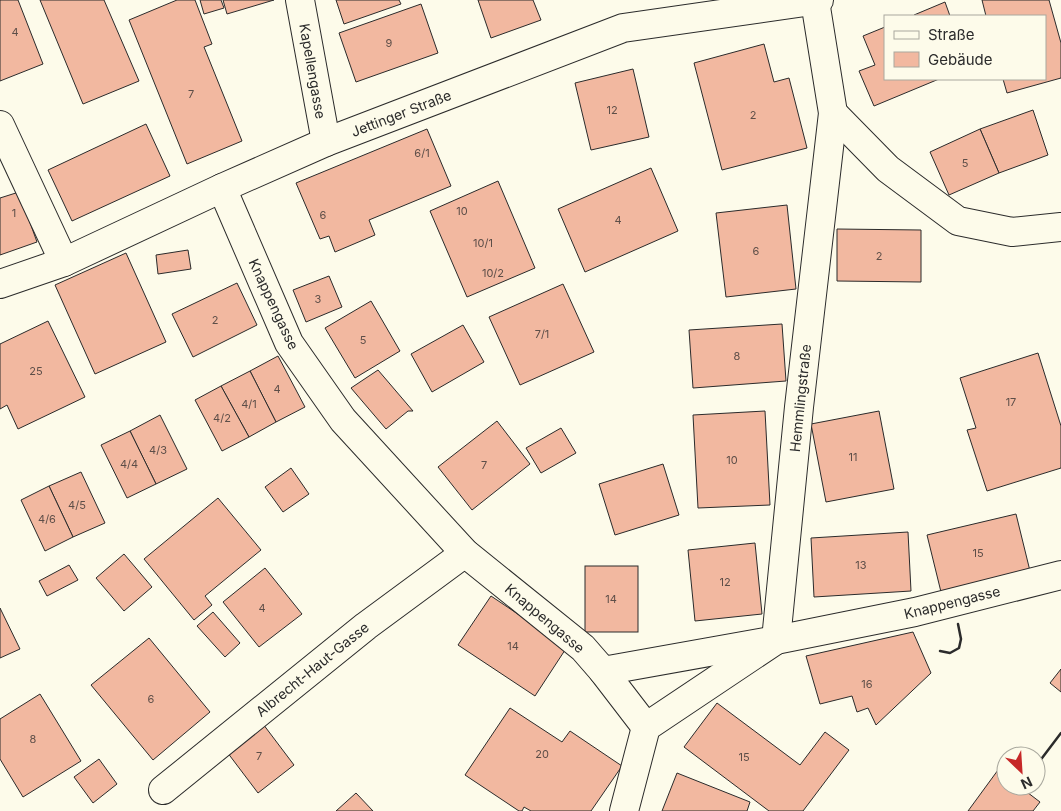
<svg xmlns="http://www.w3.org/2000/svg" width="1061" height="811" viewBox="0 0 1061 811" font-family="Inter,sans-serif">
<rect width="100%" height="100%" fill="#fdfbea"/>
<!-- building -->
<g fill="#f2b8a0" stroke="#2b2b2b">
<path d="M0,0H18L43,64L0,81Z"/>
<path d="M40,0H104L139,81L83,104Z"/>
<path d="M177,0H195L212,44L204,47L242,141L187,164L129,20Z"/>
<path d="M200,0H221L224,8L204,14Z"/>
<path d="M223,0H274L227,14Z"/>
<path d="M336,0H399L401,4L344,24Z"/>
<path d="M478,0H533L541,20L491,38Z"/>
<path d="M982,0H1049L1061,43V78L1007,93L1003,79H1045V16H986Z"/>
<path d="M945,2L950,16H914V15Z"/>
<path d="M421,4L438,53L356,82L339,33Z"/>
<path d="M885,27V79H939L874,106L859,71L875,65L863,36Z"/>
<path d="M764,44L774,82L789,78L807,148L722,170L694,63Z"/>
<path d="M633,69L649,137L591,150L575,83Z"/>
<path d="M1033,110L1048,155L999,173L980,129Z"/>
<path d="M146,124L170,176L72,221L48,170Z"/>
<path d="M427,129L451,186L369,220L375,235L335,252L329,236L320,239L296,183Z"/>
<path d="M980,129L999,173L949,195L930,152Z"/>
<path d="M651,168L678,231L585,272L558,209Z"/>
<path d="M498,181L535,268L467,297L430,211Z"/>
<path d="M19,192L37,242L0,255V198Z"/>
<path d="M787,205L796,289L726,297L716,213Z"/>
<path d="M837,229L921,230V282L837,281Z"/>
<path d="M188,250L191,269L158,274L156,255Z"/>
<path d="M126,253L166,342L95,374L55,285Z"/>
<path d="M329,276L342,307L306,322L293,290Z"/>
<path d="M237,283L257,325L193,357L172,314Z"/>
<path d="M563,284L594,352L520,385L489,317Z"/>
<path d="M371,301L400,351L355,378L325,328Z"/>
<path d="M48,321L85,397L18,429L7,405L0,409V344Z"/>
<path d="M782,324L786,381L693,388L689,330Z"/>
<path d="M463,325L484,362L432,392L411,354Z"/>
<path d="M1038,353L1061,426V468L987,491L967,430L976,428L960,378Z"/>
<path d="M278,356L305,407L276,422L250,371Z"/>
<path d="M378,370L413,411H408L386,429L351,388Z"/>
<path d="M250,371L276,422L249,437L221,386Z"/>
<path d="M221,386L249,437L222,451L195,400Z"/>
<path d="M765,411L770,505L698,508L693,415Z"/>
<path d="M879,411L894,489L826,502L811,424Z"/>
<path d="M160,415L187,469L156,484L130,431Z"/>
<path d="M497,421L530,464L472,510L438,467Z"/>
<path d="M561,428L576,453L541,473L526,448Z"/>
<path d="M130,431L156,484L127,498L101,445Z"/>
<path d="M663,464L679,515L615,535L599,484Z"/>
<path d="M291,468L309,494L283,512L265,487Z"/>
<path d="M81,472L105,523L73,537L49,486Z"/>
<path d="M49,486L73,537L45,551L21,500Z"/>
<path d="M218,498L261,550L205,596L212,605L194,620L144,559Z"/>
<path d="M1016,514L1030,571L941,592L927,535Z"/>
<path d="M908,532L911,591L814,597L811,538Z"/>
<path d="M755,543L762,614L695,621L688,550Z"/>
<path d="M124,554L152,587L124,611L96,578Z"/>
<path d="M69,565L78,580L47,596L39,581Z"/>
<rect x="585" y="566" width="53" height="66"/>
<path d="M265,568L302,614L259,647L223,602Z"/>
<path d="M491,596L567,647L535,696L458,645Z"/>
<path d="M0,608L20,649L0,658Z"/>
<path d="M213,612L240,643L225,657L197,626Z"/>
<path d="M913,632L931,673L876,725L868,708L857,712L852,696L820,704L806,656Z"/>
<path d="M149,638L210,712L153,760L91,685Z"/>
<path d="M1061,669V692L1050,683Z"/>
<path d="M40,694L81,761L23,797L0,759V719Z"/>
<path d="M717,703L800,765L825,732L849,750L803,811H769L684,747Z"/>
<path d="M510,708L562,742L570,731L622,766L591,811H531L524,807L522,811H519L465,775Z"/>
<path d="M260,720L294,765L258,793L224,748Z"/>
<path d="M99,759L117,784L93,803L74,777Z"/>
<path d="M998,770L1006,776V786H1019L1040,802L1033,811H968Z"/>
<path d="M677,773L750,802L747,811H662Z"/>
<path d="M356,793L373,811H336Z"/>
</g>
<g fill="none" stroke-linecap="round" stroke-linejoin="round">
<defs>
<g id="minor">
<path d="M300,0L326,142"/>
<path d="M833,113L888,169L958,221L1012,232L1061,227"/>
<path d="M0,125L64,262"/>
<path d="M222,188L289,343L343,420L465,553L583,648L603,671L776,640L915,612L1061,575"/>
<path d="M603,671L646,727"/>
<path d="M163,790L366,626L465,553"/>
<path d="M624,811L646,727L776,640L799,407L833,113L815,1"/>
</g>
<path id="secondary" d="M0,284L64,262L222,188L326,142L623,28L819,0"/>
</defs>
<!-- minor casing -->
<use href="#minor" stroke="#2b2b2b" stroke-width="30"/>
<!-- secondary casing -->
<use href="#secondary" stroke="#2b2b2b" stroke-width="30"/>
<!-- minor -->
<use href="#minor" stroke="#fdfbea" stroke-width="28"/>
<!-- secondary -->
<use href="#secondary" stroke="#fdfbea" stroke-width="28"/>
<!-- wall -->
<g stroke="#2b2b2b" stroke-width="2.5">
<path d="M940,651L950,653L959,648L961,639L958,624"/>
<path d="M1036,766L1061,733"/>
</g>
</g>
<g text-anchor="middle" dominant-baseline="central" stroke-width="4" stroke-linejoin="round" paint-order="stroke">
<!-- number labels -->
<g font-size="11" fill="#5d4e48">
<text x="15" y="32">4</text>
<text x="389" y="43">9</text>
<text x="191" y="94">7</text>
<text x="612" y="110">12</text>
<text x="753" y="115">2</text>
<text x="422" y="153">6/1</text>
<text x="965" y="163">5</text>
<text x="462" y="211">10</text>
<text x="14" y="213">1</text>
<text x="323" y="215">6</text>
<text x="618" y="220">4</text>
<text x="483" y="243">10/1</text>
<text x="756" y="251">6</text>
<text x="879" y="256">2</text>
<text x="493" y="273">10/2</text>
<text x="318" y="299">3</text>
<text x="215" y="320">2</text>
<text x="542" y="334">7/1</text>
<text x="363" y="340">5</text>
<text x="737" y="356">8</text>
<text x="36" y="371">25</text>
<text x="277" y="389">4</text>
<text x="1011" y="402">17</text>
<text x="249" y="404">4/1</text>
<text x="222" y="418">4/2</text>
<text x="158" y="450">4/3</text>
<text x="853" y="457">11</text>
<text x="732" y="460">10</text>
<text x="129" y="464">4/4</text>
<text x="484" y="465">7</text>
<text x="77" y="505">4/5</text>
<text x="47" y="519">4/6</text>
<text x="978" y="553">15</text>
<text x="861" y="565">13</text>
<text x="725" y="582">12</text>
<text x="611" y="599">14</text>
<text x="262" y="608">4</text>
<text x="513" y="646">14</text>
<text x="867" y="684">16</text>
<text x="151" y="699">6</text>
<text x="33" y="739">8</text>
<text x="542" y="754">20</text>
<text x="259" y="756">7</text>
<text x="744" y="757">15</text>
</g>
<!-- street labels -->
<g font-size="14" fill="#2b2b2b" stroke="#fdfbea">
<text transform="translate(313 71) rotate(80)">Kapellengasse</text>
<text transform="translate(401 113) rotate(-21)">Jettinger Straße</text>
<text transform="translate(274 304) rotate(65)">Knappengasse</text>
<text transform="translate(800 398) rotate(-84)">Hemmlingstraße</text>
<text transform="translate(952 602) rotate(-14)">Knappengasse</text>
<text transform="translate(545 618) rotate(40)">Knappengasse</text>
<text transform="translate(312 669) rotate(-39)">Albrecht-Haut-Gasse</text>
</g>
</g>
<!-- legend -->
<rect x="884" y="15" width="162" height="65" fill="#fdfbea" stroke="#a9a89e"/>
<rect x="894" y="31" width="25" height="8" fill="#fdfbea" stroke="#a9a89e"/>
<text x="928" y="40" font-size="15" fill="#2b2b2b">Straße</text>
<rect x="894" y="52" width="25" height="15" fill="#f2b8a0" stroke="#a9a89e"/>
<text x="928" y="65" font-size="15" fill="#2b2b2b">Gebäude</text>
<!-- north arrow -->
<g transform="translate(1021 771) rotate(155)"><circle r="24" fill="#fdfbea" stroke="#a9a89e"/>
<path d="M0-4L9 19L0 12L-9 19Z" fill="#c62828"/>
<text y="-8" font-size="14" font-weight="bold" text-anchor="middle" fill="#2b2b2b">N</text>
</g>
</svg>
